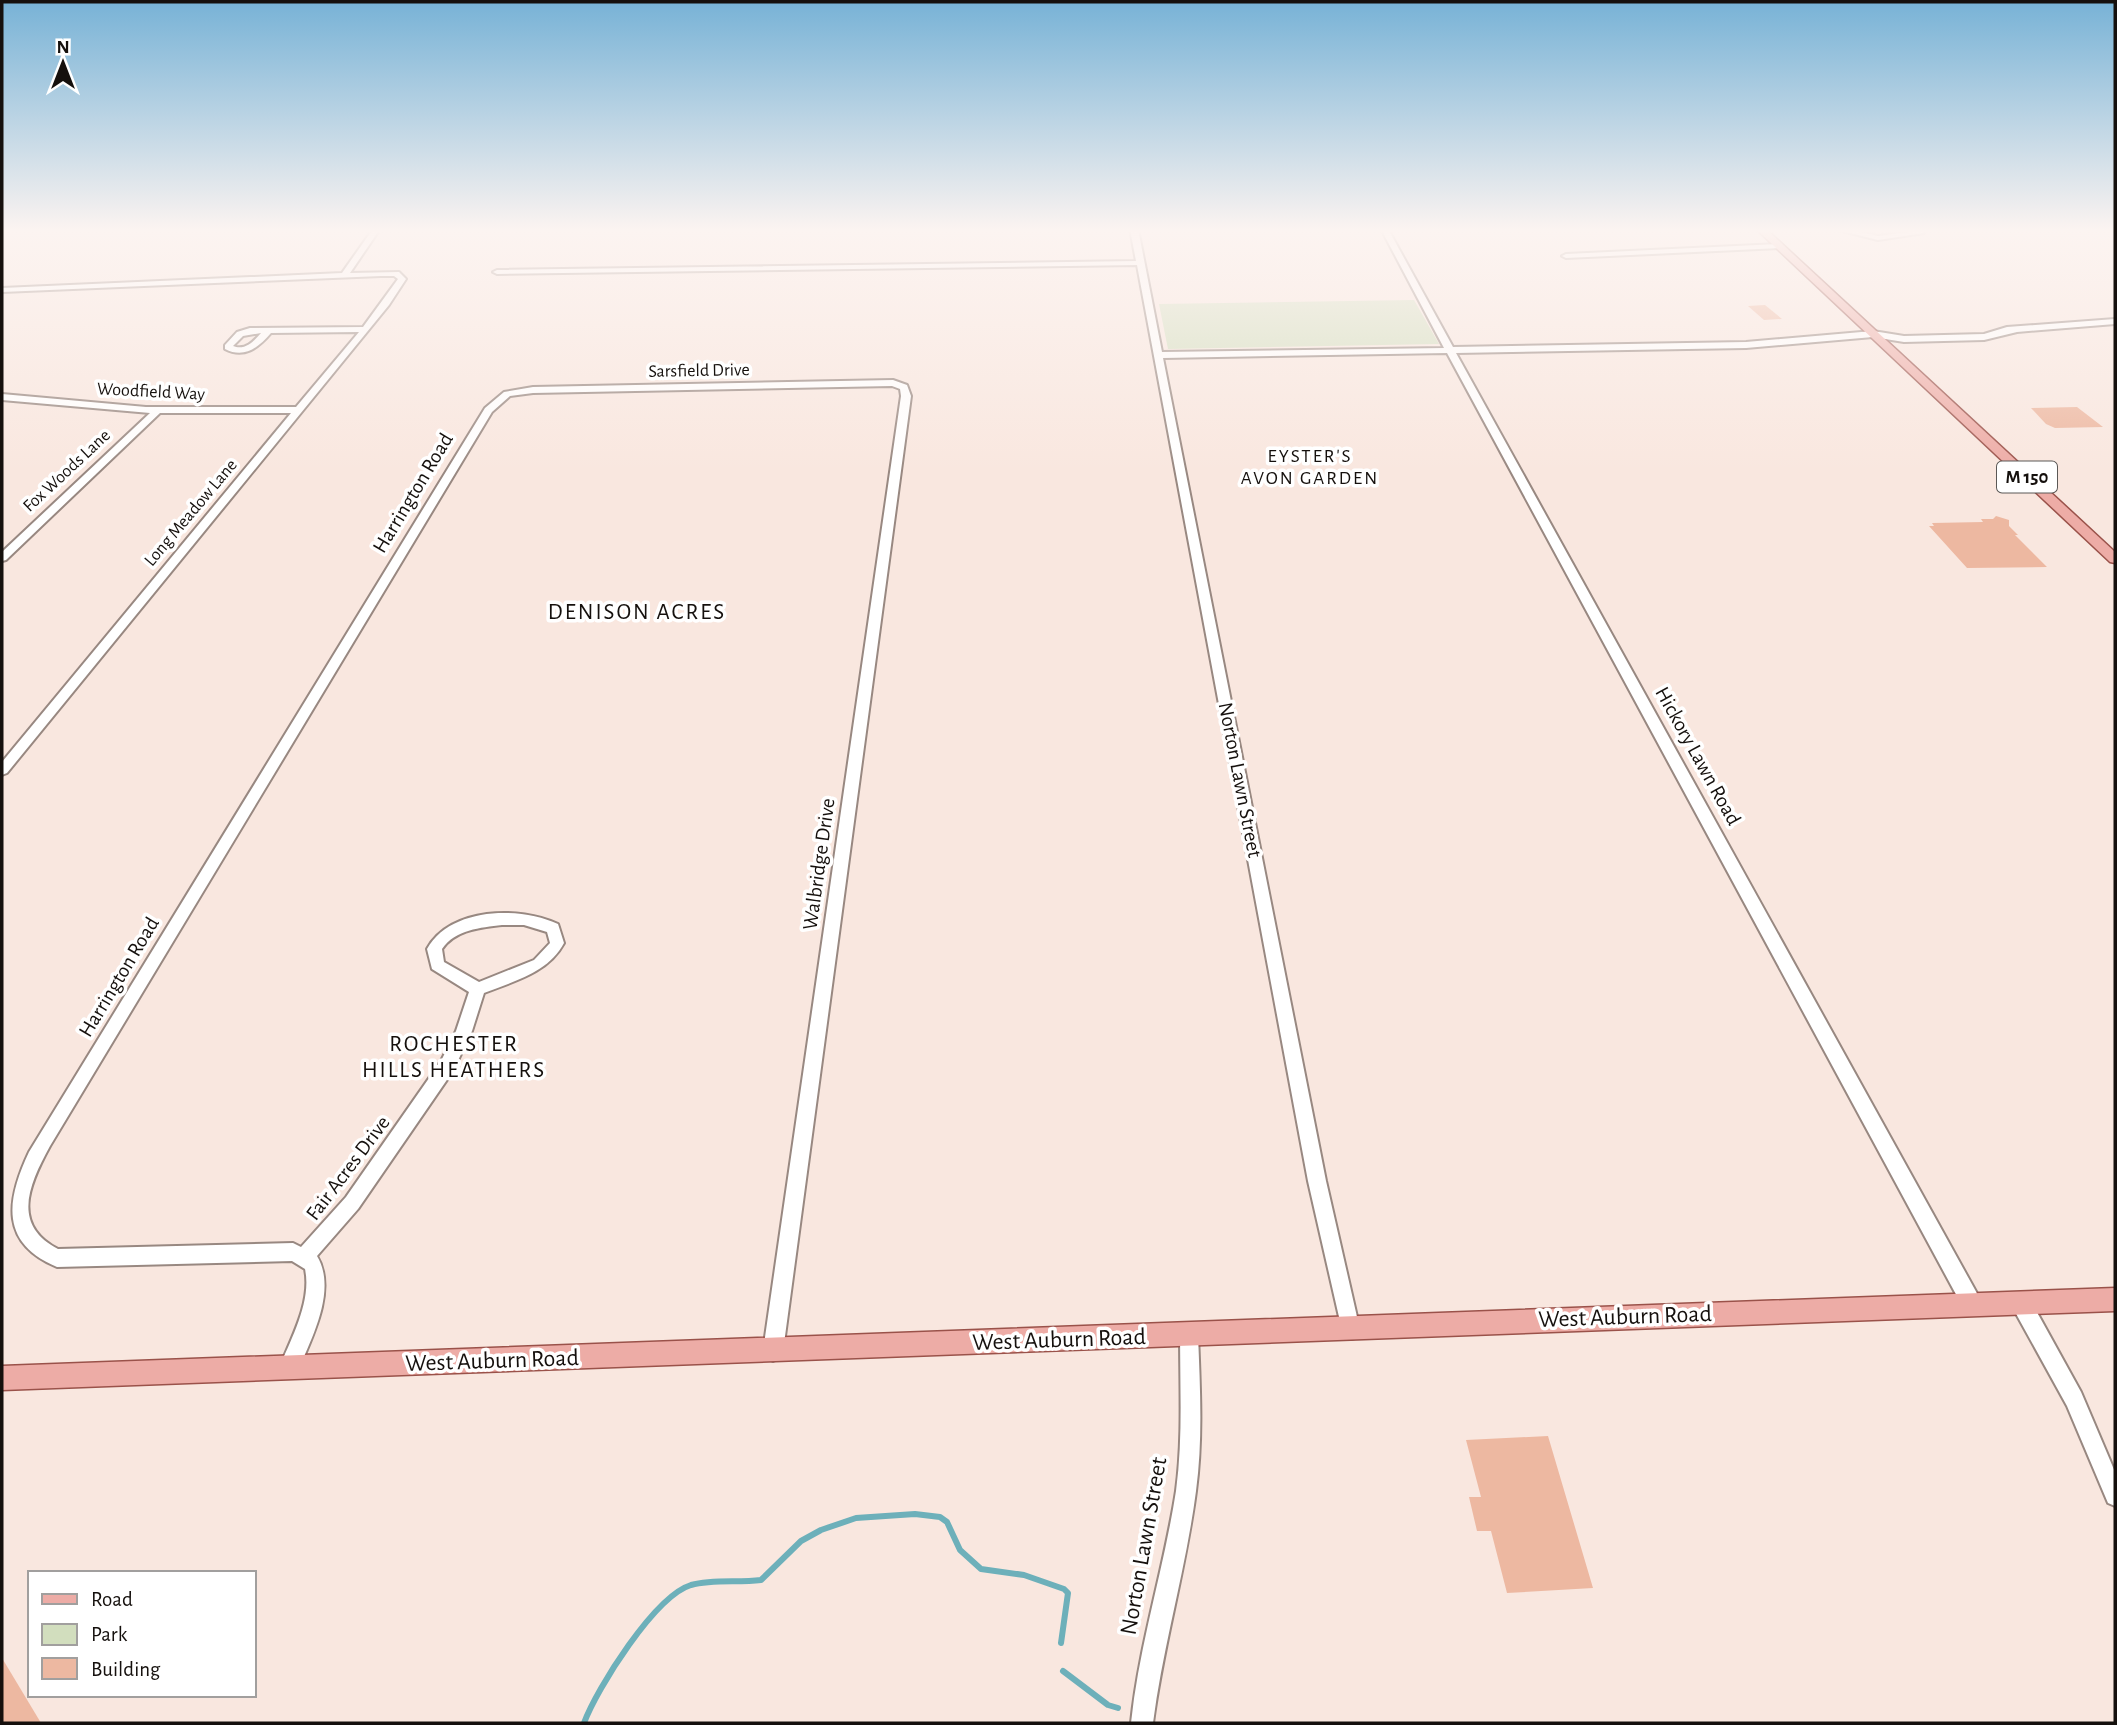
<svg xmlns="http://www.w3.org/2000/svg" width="2117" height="1725" viewBox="0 0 2117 1725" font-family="'Alegreya Sans',sans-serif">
<rect width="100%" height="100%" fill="#f9e7df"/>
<!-- green -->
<path fill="#d2debe" d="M1414,300L1439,344L1168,349L1159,304Z"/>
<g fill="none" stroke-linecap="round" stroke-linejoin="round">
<!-- stream -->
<g stroke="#6db0ba" stroke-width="6">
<path d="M1063,1671L1108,1705L1118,1708"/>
<path d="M584,1723C597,1688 655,1596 691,1585C714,1579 738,1583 761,1580L801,1541L821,1530L856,1518L915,1514L940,1517L947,1522L960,1550L981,1569L1024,1575L1064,1589L1068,1593L1061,1643"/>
</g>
</g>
<!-- building -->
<g fill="#edb8a1">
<path d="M1765,305L1782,319L1764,320L1748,306Z"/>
<path d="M2077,407L2103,427L2055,428L2046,424L2031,408Z"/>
<path d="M1996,516L2009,520V526L2018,535H2015L2047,567L1967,568L1929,526H1934L1932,523L1983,522L1981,519H1993Z"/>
<path d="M1548,1436L1593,1588L1507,1593L1491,1531H1477L1469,1497H1481L1466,1440Z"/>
<path d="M2,1658L41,1723H2Z"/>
</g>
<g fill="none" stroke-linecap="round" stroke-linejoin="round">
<defs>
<g id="minor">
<path d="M373,229H380L350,273L399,272L406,279L389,305L7,773L2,775V762L291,413H160L6,560L2,561V552L150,413L2,400V394L146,407H296L359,332L271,333C258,348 244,359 225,349V345L237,332L250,328L363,327L398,279L394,276H381L2,292V288L342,273ZM261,333C254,341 245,351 233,346L243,336Z"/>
<path d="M1130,229H1138L1162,352L1444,348L1381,229H1388L1453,347L1746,342L1873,331L1904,336L1984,334L2007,327L2115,319V324L2017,332L1984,340L1904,342L1873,337L1746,348L1456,353L1979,1297L1981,1304L1979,1311L1972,1313L1965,1311L1447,353L1163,358L1326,1181L1360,1330L1358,1337L1351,1339L1344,1337L1342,1330L1308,1181L1137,265L497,274L493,272L497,270L1136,261Z"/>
<path d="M1834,229H1849L1878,236L1915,231L1914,229H1921L1924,233L1878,240Z"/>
<path d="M1778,244H1781V248L1566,258L1562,256L1566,254Z"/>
<path d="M893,380L907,385L911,396L783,1351L780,1358L773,1361L766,1358L763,1351L901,396L900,389L892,386L533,393L510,396L492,412L50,1146C29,1184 11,1225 58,1249L293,1243L301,1247L346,1197L441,1061L456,1031L469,992L432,969L427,949C450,907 520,906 558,924L564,943C548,973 514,981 484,993L472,1031L453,1071L358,1209L317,1256C338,1291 310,1341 296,1375L289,1378L282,1375L279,1368C291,1339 312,1301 305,1269L292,1261L57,1267C0,1243 6,1201 29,1152L485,408L504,392L533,387ZM502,925H524L547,932L550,943L534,960L479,982L444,962L442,949C456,929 480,928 502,925Z"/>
<path d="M2021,1294L2028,1296L2081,1392L2115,1472V1506L2108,1503L2067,1406L2014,1310L2012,1303L2014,1296Z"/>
<path d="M1189,1326L1196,1328L1198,1335C1200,1387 1203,1439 1196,1491C1186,1569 1163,1645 1153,1723H1131C1139,1645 1164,1569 1176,1491C1183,1439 1180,1387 1180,1335L1182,1328Z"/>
</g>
<g id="major">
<path d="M1756,229H1766L2115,552V563L2110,562Z"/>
<path d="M2115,1288V1311L2,1390V1366Z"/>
</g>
</defs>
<!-- minor casing -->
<use href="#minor" stroke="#988881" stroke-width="4"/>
<!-- major casing -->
<use href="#major" stroke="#9a524a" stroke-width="3"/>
<!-- minor -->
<use href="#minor" fill="#fff" fill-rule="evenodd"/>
<!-- major -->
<use href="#major" fill="#edaca6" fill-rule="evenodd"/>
</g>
<!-- sky -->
<linearGradient id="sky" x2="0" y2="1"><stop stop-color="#77b2d6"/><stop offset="0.49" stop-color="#fcf4f1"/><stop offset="1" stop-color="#fcf4f1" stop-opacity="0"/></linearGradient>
<rect width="2117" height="471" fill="url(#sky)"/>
<g text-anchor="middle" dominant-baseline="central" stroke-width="7" stroke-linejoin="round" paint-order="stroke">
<!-- far-street labels -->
<g font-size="18" fill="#15100d" stroke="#fff">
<text transform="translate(699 371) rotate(-1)">Sarsfield Drive</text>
<text transform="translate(151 392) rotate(3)">Woodfield Way</text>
<text transform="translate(67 471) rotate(-43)">Fox Woods Lane</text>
<text transform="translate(191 513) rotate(-50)">Long Meadow Lane</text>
</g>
<!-- far-neighbourhood labels -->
<g font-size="19" letter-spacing="2" fill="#15100d" stroke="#fff">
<text x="1310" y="456">EYSTER'S<tspan x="1310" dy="22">AVON GARDEN</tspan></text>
</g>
<!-- shield labels -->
<rect fill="#fff" stroke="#5b5856" stroke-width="2" x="1997" y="461.5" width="60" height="31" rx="5"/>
<g font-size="19" font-weight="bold" fill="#15100d">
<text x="2027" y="477">M 150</text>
</g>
<!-- street labels -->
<g font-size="21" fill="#15100d" stroke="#fff">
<text transform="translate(413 493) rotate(-59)">Harrington Road</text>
<text transform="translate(1698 756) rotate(61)">Hickory Lawn Road</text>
<text transform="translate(1240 780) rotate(79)">Norton Lawn Street</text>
<text transform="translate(819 864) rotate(-82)">Walbridge Drive</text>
<text transform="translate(119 977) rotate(-59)">Harrington Road</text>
<text transform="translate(348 1168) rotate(-53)">Fair Acres Drive</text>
</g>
<!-- neighbourhood labels -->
<g font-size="23" letter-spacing="2" fill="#15100d" stroke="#fff">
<text x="637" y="612">DENISON ACRES</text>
<text x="454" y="1044">ROCHESTER<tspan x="454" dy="26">HILLS HEATHERS</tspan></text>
</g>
<!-- near-street labels -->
<g font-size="24" fill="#15100d" stroke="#fff">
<text transform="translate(1625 1317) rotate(-2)">West Auburn Road</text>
<text transform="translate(1059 1340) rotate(-2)">West Auburn Road</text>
<text transform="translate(492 1361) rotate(-2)">West Auburn Road</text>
<text transform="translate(1144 1546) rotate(-80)">Norton Lawn Street</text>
</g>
</g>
<!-- border -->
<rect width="2117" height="1725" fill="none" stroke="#15100d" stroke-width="7"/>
<!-- legend -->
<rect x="28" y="1571" width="228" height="126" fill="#ffffff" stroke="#a19f9e" stroke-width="2"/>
<rect x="42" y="1594" width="35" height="10" fill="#edaca6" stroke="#a19f9e" stroke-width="2"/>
<text x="91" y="1606" font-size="21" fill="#15100d">Road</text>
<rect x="42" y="1624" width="35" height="21" fill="#d2debe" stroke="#a19f9e" stroke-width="2"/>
<text x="91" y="1641" font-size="21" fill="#15100d">Park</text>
<rect x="42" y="1658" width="35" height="21" fill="#edb8a1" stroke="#a19f9e" stroke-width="2"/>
<text x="91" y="1676" font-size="21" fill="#15100d">Building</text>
<!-- north arrow -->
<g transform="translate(63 63)" stroke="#ffffff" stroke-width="5" paint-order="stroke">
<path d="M0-5L12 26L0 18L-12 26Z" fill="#15100d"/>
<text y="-10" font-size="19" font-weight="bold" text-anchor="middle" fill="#15100d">N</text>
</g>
</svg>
